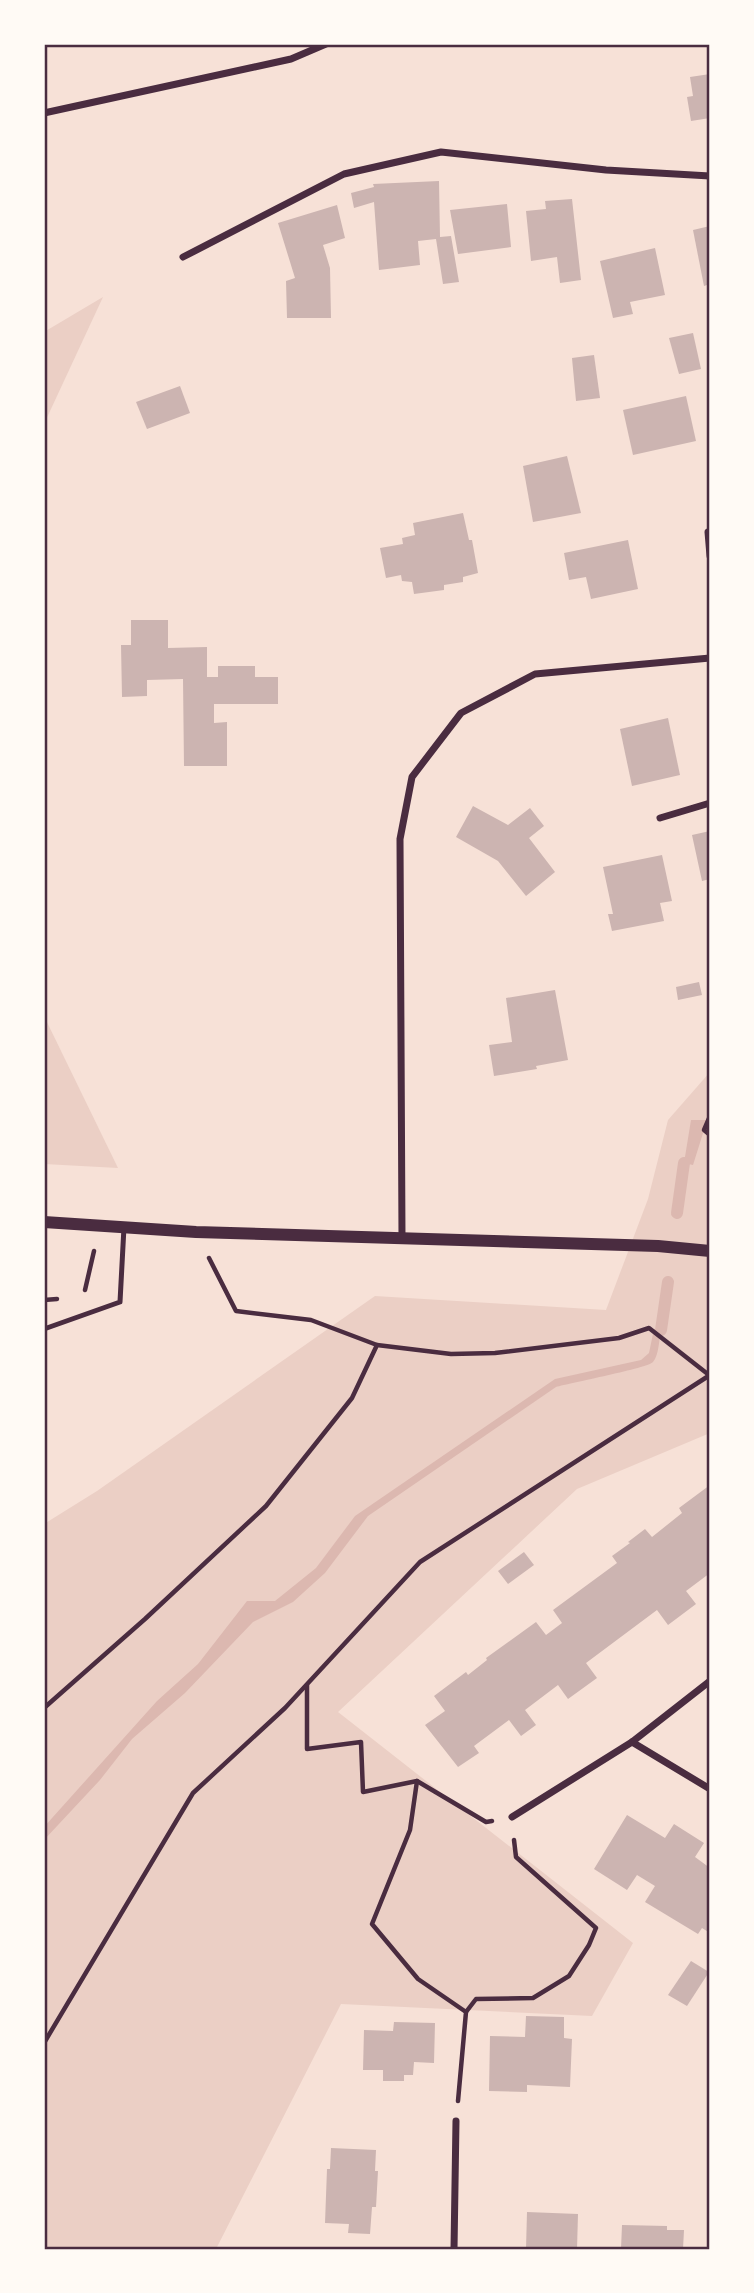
<svg xmlns="http://www.w3.org/2000/svg" width="754" height="2293" viewBox="0 0 754 2293" font-family="'Alegreya Sans',sans-serif">
<rect width="100%" height="100%" fill="#f7e1d7"/>
<!-- green -->
<g fill="#ebcfc5">
<path d="M103,297L44,424V332Z"/>
<path d="M44,1016L118,1168L44,1164Z"/>
<path d="M710,1072V1433L577,1489L338,1712L633,1943L592,2016L341,2004L216,2249H44V1524L97,1491L375,1296L606,1310L648,1199L668,1120Z"/>
</g>
<!-- water -->
<g fill="#dcb8b0">
<path d="M691,1120H710V1130H704L693,1165L684,1163Z"/>
<path d="M654,1329L661,1330C659,1339 659,1355 653,1362C648,1368 570,1383 556,1387L368,1516L325,1573L293,1602L253,1622L185,1693L132,1739L100,1780L44,1840V1827L157,1701L198,1664L247,1601H275L316,1568L355,1516L555,1379L641,1360L649,1353Z"/>
</g>
<g fill="none" stroke-linecap="round" stroke-linejoin="round">
<!-- stream -->
<g stroke="#dcb8b0" stroke-width="12">
<path d="M677,1213L684,1163"/>
<path d="M661,1330L668,1282"/>
</g>
</g>
<!-- building -->
<g fill="#ccb4b1">
<path d="M710,74V118L691,121L687,97L693,96L690,77Z"/>
<path d="M439,181L440,237L451,236L459,282L443,284L436,239L418,241L420,265L379,270L374,202L354,208L351,193L374,187L373,184Z"/>
<path d="M572,199L581,280L560,283L557,257L531,261L526,211L546,209L545,201Z"/>
<path d="M507,204L511,247L458,254L450,210Z"/>
<path d="M337,205L345,238L323,245L330,268L331,318H287L286,281L295,278L278,223Z"/>
<path d="M710,226V284L704,286L693,230Z"/>
<path d="M655,248L665,295L630,302L633,314L613,318L600,261Z"/>
<path d="M693,333L701,369L679,374L669,338Z"/>
<path d="M594,355L600,398L576,401L572,358Z"/>
<path d="M180,386L190,413L147,429L136,402Z"/>
<path d="M686,396L696,441L633,455L623,410Z"/>
<path d="M567,456L581,513L533,522L523,466Z"/>
<path d="M463,513L469,540H472L478,573L463,577V582L444,585V590L414,594L412,582L402,581L401,575L386,578L380,548L403,544L402,538L415,535L413,523Z"/>
<path d="M628,540L638,589L591,599L586,577L569,580L564,553Z"/>
<path d="M131,620H168V648L207,647V677H218V666H255V677H278V704H214V723L227,722V766H184L183,679L147,680V696L122,697L121,645H131Z"/>
<path d="M668,718L680,775L632,786L620,729Z"/>
<path d="M473,806L508,825L530,808L544,826L529,838L555,872L526,896L498,861L456,837Z"/>
<path d="M710,831V879L702,881L692,835Z"/>
<path d="M662,855L672,901L660,903L664,921L612,931L608,914H613L603,867Z"/>
<path d="M699,982L702,995L678,1000L676,987Z"/>
<path d="M555,990L568,1060L536,1066L537,1069L494,1076L489,1045L512,1042L506,998Z"/>
<path d="M710,1485V1573L686,1591L696,1604L668,1625L657,1610L586,1663L597,1678L568,1699L558,1685L525,1710L536,1725L521,1736L509,1720L474,1746L479,1753L458,1767L425,1725L445,1711L434,1696L466,1672L468,1675L487,1660L486,1658L536,1622L546,1635L562,1623L553,1610L617,1563L612,1556L630,1543L628,1542L645,1529L652,1537L682,1513L679,1508Z"/>
<path d="M524,1552L534,1565L508,1584L498,1571Z"/>
<path d="M627,1815L665,1838L674,1824L704,1843L695,1857L710,1868V1933L702,1928L698,1934L645,1902L655,1886L637,1875L627,1890L594,1869Z"/>
<path d="M691,1961L709,1972L687,2006L668,1995Z"/>
<path d="M526,2016L564,2017V2038L572,2039L570,2087L527,2085V2092L489,2091L490,2036L525,2037Z"/>
<path d="M394,2022L435,2023L434,2063L414,2062L413,2075H404V2081H383V2070H363L364,2030L393,2031Z"/>
<path d="M331,2148L376,2150L375,2171H378L376,2207H372L370,2234L348,2233L349,2224L325,2223L327,2169H330Z"/>
<path d="M527,2212L578,2214L577,2249H526Z"/>
<path d="M622,2225L667,2226V2230H684L683,2249H621Z"/>
</g>
<g fill="none" stroke-linecap="round" stroke-linejoin="round">
<!-- path -->
<g stroke="#4a2c40" stroke-width="4.5">
<path d="M710,1116L704,1130L710,1135"/>
<path d="M209,1258L236,1311L311,1320L377,1345"/>
<path d="M85,1290L94,1251"/>
<path d="M44,1300L57,1299"/>
<path d="M307,1685V1749L361,1742L363,1792L417,1781L486,1822L492,1821"/>
<path d="M44,1708L145,1619L266,1506L352,1398L377,1345L451,1354L495,1353L619,1338L649,1328L709,1375"/>
<path d="M417,1781L410,1830L372,1924L418,1979L466,2012L458,2101"/>
<path d="M466,2012L476,1999L533,1998L569,1976L589,1945L596,1928L516,1857L514,1840"/>
<path d="M44,2043L193,1793L285,1708L420,1562L710,1375"/>
</g>
<!-- service -->
<path stroke="#4a2c40" stroke-width="5" d="M44,1329L120,1302L124,1227"/>
<!-- minor -->
<g stroke="#4a2c40" stroke-width="7">
<path d="M44,113L291,59L326,44"/>
<path d="M183,257L344,174L441,152L606,170L710,176"/>
<path d="M710,532H708L710,556"/>
<path d="M660,818L710,803"/>
<path d="M402,1237L400,839L412,777L461,713L535,674L710,658"/>
<path d="M632,1742L710,1789"/>
<path d="M512,1817L632,1742L710,1681"/>
<path d="M454,2249L456,2121"/>
</g>
<!-- tertiary -->
<path stroke="#4a2c40" stroke-width="12" d="M44,1222L196,1232L658,1246L710,1251"/>
</g>
<!-- border -->
<rect width="754" height="2293" fill="none" stroke="#fffaf5" stroke-width="91"/>
<rect x="46" y="46" width="662" height="2202" fill="none" stroke="#4a2c40" stroke-width="2.5"/>
</svg>
